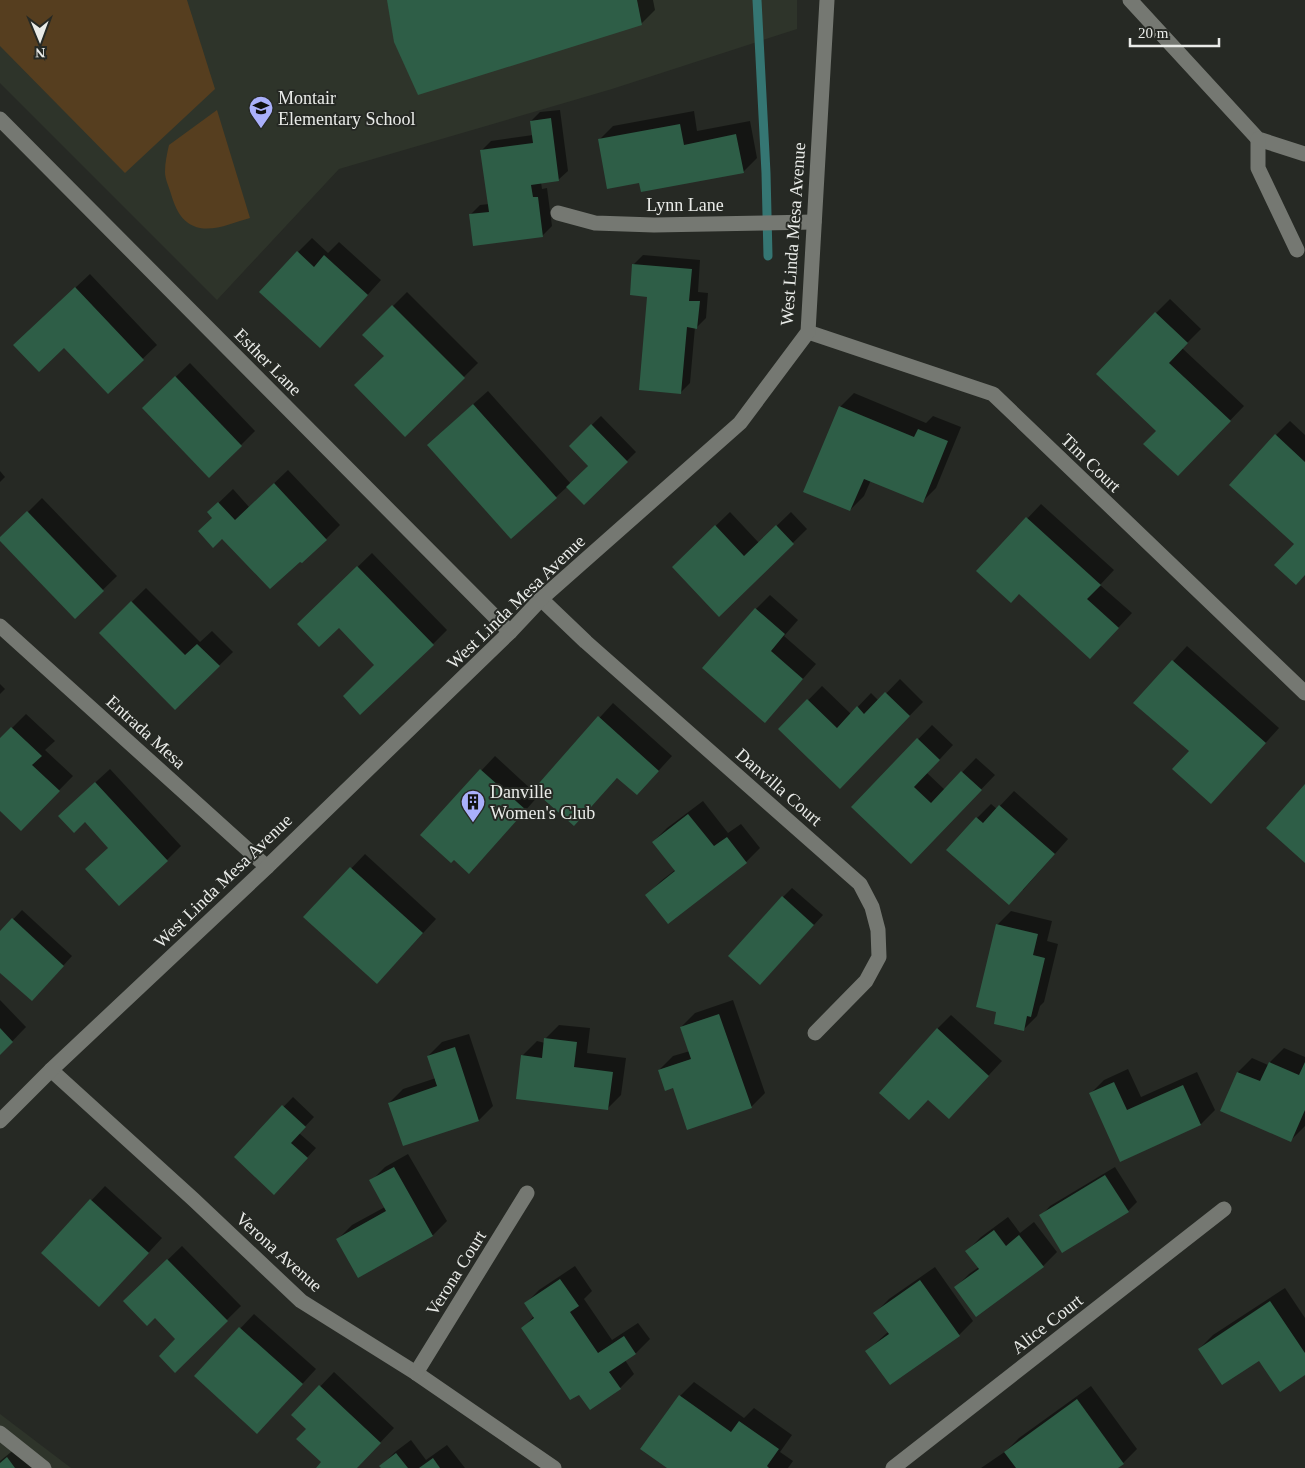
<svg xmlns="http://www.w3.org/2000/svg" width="1305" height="1468" viewBox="0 0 1305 1468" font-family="Georgia,serif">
<rect width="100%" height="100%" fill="#262924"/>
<!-- built -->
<g fill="#2e342a">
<path d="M0,0H797V29L612,89L339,169L217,300L0,83Z"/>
<path d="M0,1414L71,1468H0Z"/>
</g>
<!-- green -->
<g fill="#563e1f">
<path d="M0,0H187L215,89L125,173L0,46Z"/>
<path d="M217,110L250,218C235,222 216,231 200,228C182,224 176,210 171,194C169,187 165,179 165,172C165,162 167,154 169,145Z"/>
</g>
<!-- shadow -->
<g fill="#0007">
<path d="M388,0H653L655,10L641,24Z"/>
<path d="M560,110L568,171L558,180L541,182L542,189L547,188L552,226L542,236L470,215L480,205L489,204L482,150L491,141L533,135L531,121L540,112Z"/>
<path d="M694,111L697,131L750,121L757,158L743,172L640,181L599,140L613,126Z"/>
<path d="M312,238L328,253L339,242L381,280L334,332L298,252Z"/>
<path d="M643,255L700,260L698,292L708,293L706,318L697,327H695L690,383L681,392L648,296L633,265Z"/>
<path d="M90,274L157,345L108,392L64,346L29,331Z"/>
<path d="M407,292L478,363L405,435L385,356L364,335Z"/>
<path d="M1170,299L1201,329L1182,348L1244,406L1192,460L1158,431L1156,313Z"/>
<path d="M190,363L255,431L241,445L158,394Z"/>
<path d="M488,391L571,484L589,465L570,446L601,416L636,452L584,503L567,487L511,538L443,431Z"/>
<path d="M854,393L926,423L933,416L961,427L936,488L922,502L871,480L864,496L850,510L840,407Z"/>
<path d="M1290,421L1305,435V574L1295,543L1276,435Z"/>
<path d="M288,470L340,525L326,539L214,517L209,512L233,489L249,507Z"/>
<path d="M0,471L5,477L0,482Z"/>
<path d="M42,498L117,576L75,617L0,540Z"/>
<path d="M1041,504L1114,570L1100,585L1132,613L1090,658L1019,593L978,571Z"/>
<path d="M730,512L759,543L791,512L807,529L719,615L673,567Z"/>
<path d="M372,553L447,630L433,644L376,665L339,626L313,610Z"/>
<path d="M146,588L200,642L212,631L233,652L175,709L100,633Z"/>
<path d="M770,595L798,620L784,636L816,664L778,707L756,609Z"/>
<path d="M1187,646L1279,728L1211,803L1190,751L1135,703Z"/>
<path d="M900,679L923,702L840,787L780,729L822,686L851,714L871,693L879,701Z"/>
<path d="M0,684L5,689L0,694Z"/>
<path d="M613,703L672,756L651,779L618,777L574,825L540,794L483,858L454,859L421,835L495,756L533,791Z"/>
<path d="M26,714L55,741L45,750L73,776L21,829L0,809V740Z"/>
<path d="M932,725L953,745L927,773L945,790L976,758L995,775L924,849L852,807Z"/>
<path d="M110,769L181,846L167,860L109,848L74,802Z"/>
<path d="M1014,791L1068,839L1023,890L977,818L991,804L997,809Z"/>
<path d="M703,801L728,833L741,824L760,848L746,862L647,895L661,881L675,870L653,842L667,828Z"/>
<path d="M365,854L436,919L391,968L305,917Z"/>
<path d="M792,888L823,915L769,974L783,897Z"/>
<path d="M22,910L72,956L41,990L0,971V933Z"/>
<path d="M1011,911L1052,921L1047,941L1058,944L1044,1002L1040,1006L1037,1016L1023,1030L998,1011L997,925Z"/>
<path d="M0,1000L26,1027L0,1054Z"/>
<path d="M733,1000L765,1093L751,1107L659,1070L673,1056L690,1051L681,1027L695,1013Z"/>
<path d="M951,1015L1002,1061L949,1118L928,1099L937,1029Z"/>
<path d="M559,1025L590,1028L587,1053L626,1058L621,1095L607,1109L522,1056L537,1041L545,1043V1039Z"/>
<path d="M469,1034L493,1106L479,1120L404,1145L389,1103L403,1089L436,1078L428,1056L442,1042Z"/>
<path d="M1284,1048L1305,1057V1126L1291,1140L1222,1110L1238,1072L1252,1058L1268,1065L1270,1062Z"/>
<path d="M1128,1069L1141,1097L1197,1072L1215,1110L1201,1124L1121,1161L1090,1094L1104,1080Z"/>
<path d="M293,1097L314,1117L299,1133L316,1148L283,1184L235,1157Z"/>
<path d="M408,1154L447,1221L433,1235L338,1239L352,1225L385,1207L371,1181L385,1167Z"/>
<path d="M1115,1167L1137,1202L1128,1211L1041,1216L1050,1206Z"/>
<path d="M105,1186L162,1238L113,1291L42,1253Z"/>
<path d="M1008,1217L1020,1233L1034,1222L1057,1252L1043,1266L955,1288L969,1274L979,1267L967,1251L981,1237Z"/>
<path d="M182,1246L241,1306L175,1371L177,1339L155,1316L125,1301Z"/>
<path d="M575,1266L592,1291L584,1299L612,1340L638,1323L650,1339L636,1353L625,1360L634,1374L620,1388L579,1393L523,1328L534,1316L525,1304L539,1290Z"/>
<path d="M935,1267L973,1321L959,1335L867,1351L888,1332L875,1313L889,1299Z"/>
<path d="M1285,1288L1305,1318V1374L1259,1359L1199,1349L1213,1335Z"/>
<path d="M254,1314L316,1369L271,1418L195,1376Z"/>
<path d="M334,1372L394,1428L356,1468H317L323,1462L307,1429L293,1415Z"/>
<path d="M694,1382L744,1418L754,1408L792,1435L780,1452L793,1461L788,1468H669L680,1396Z"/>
<path d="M1091,1386L1137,1449L1123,1463L1116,1468H981L1006,1451L1019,1438Z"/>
<path d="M411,1440L426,1460L447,1445L465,1468H382L381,1466L395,1452Z"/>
<path d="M21,1444L40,1468H0V1461Z"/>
</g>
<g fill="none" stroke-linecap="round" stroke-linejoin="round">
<!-- stream -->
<path stroke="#357673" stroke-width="9" d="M757,0L766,173L768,256"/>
</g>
<!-- building -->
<g fill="#2e5e47">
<path d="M387,0H637L642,25L418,95L394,42Z"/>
<path d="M551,118L559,181L531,185L533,197H538L543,237L473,246L469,214L489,212L480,150L533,143L530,121Z"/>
<path d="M680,124L684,145L736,134L744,173L641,192L639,183L607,189L598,139Z"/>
<path d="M297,251L314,267L324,255L368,295L320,348L259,292Z"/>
<path d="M632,264L692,269L689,301H700L697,329L687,327L681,394L639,390L647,297L630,295Z"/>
<path d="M75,287L144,360L108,394L64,348L39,372L13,345Z"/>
<path d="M392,305L465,378L405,437L354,385L384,356L362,335Z"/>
<path d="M1155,312L1188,343L1169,363L1231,421L1178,476L1143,444L1156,431L1096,374Z"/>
<path d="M175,376L242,446L209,478L142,408Z"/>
<path d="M473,404L557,498L511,539L427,445Z"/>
<path d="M839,406L914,437L918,429L948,441L923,503L864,479L850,511L803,492Z"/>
<path d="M591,424L628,462L584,505L566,487L588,466L569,446Z"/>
<path d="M1275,434L1305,462V575L1296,585L1274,565L1294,544L1229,485Z"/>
<path d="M274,483L327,540L302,563L300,562L270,589L222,539L213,548L198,531L212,518L207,512L218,502L235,520Z"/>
<path d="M27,511L104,591L75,619L0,541V537Z"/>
<path d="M1026,517L1101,585L1087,599L1119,628L1090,659L1019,594L1011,603L976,571Z"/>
<path d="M715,525L744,556L776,525L794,544L719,617L672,567Z"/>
<path d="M357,566L434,645L360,715L343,696L374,665L339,628L319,647L297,624Z"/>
<path d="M131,601L185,655L197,644L220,666L175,710L99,633Z"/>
<path d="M755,608L785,634L771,651L803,679L765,723L702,668Z"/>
<path d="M1172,660L1266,743L1211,804L1172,769L1189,751L1133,703Z"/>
<path d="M885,692L910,716L840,789L778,729L807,699L837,728L857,706L864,714Z"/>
<path d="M598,716L659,771L637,795L617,778L574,826L533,790Z"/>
<path d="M11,727L42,756L32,765L60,791L21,831L0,811V738Z"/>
<path d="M917,738L940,760L914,787L931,803L961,771L982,790L911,864L851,807Z"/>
<path d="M480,769L526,810L469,874L454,860L451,863L420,835Z"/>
<path d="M95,782L168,861L119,906L85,869L108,848L85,822L74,833L58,816Z"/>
<path d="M1305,784V863L1266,828Z"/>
<path d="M999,805L1055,854L1009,905L946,850L976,817L983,823Z"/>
<path d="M688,814L714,846L727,837L747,863L668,924L645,895L675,871L652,842Z"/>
<path d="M350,867L423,933L377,984L303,917Z"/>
<path d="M782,896L814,925L760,985L728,956Z"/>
<path d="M12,918L64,966L32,1001L0,973V931Z"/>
<path d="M996,924L1038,934L1033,955L1045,958L1031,1017L1027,1016L1024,1031L994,1024L996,1012L976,1007Z"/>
<path d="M719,1014L752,1108L687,1130L673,1088L665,1091L658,1070L691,1059L680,1027Z"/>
<path d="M0,1028L13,1042L0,1055Z"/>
<path d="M937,1028L989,1076L949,1119L928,1100L909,1120L879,1093Z"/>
<path d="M544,1038L577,1042L574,1067L613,1072L608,1110L516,1099L521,1055L542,1058Z"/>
<path d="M455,1047L479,1121L403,1146L388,1103L437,1086L427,1056Z"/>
<path d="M1269,1062L1299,1075L1305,1062V1110L1291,1142L1220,1111L1237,1072L1260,1081Z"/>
<path d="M1114,1082L1127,1110L1183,1085L1201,1125L1120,1162L1089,1093Z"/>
<path d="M282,1105L306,1127L291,1143L308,1158L274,1195L234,1157Z"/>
<path d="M394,1167L433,1236L358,1278L336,1239L386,1211L369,1180Z"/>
<path d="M1105,1175L1129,1212L1062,1253L1039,1215Z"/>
<path d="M90,1199L149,1253L99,1307L41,1253Z"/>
<path d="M994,1230L1006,1246L1019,1235L1044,1267L976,1317L954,1287L979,1269L965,1251Z"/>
<path d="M167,1259L228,1321L175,1373L159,1356L175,1339L155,1318L147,1326L123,1301Z"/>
<path d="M560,1279L579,1306L570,1312L598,1353L624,1336L636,1354L609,1372L621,1389L590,1410L579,1395L570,1400L521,1328L534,1318L524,1303Z"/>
<path d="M920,1280L960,1336L890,1385L865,1351L889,1334L873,1313Z"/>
<path d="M1270,1301L1305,1353V1375L1280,1392L1259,1361L1222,1385L1198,1349Z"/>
<path d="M239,1327L303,1384L257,1434L194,1376Z"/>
<path d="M319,1385L381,1443L357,1468H316L321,1462L296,1439L306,1429L291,1415Z"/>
<path d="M679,1395L731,1432L739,1421L779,1449L767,1466L769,1468H667L640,1449Z"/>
<path d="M1077,1399L1124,1464L1118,1468H1016L1004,1452Z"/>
<path d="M396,1453L408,1468H381L379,1466Z"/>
<path d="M7,1457L15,1468H0V1463Z"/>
<path d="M433,1458L440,1468H419Z"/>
</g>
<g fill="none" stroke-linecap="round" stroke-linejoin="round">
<!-- minor -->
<g stroke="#757872" stroke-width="15">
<path d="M1130,0L1258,139L1305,154"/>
<path d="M0,119L510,632"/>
<path d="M1258,139V168L1297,250"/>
<path d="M558,213L595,223L654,225L814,222"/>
<path d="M808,332L993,394L1305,693"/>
<path d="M541,599L586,642L860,884L872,907L878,930L879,957L866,981L815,1033"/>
<path d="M0,626L267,867"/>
<path d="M51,1070L193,1199L301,1301L416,1373L554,1468"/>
<path d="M0,1121L51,1070L267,867L510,632L541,599L740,423L808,332L827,0"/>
<path d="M416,1373L527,1193"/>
<path d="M0,1433L44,1468"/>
<path d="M893,1468L1224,1209"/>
</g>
</g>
<!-- icons -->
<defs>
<symbol id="school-pin" viewBox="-11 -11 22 30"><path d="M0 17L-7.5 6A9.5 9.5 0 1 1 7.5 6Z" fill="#aab0fb" stroke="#262924"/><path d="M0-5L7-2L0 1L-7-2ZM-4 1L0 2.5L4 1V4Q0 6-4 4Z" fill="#111"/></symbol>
<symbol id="building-pin" viewBox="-11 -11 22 30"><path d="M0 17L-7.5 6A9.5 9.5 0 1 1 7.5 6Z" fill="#aab0fb" stroke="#262924"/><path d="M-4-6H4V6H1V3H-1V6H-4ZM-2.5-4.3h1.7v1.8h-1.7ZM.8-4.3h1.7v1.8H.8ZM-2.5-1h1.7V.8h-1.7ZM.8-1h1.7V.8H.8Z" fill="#111"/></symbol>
</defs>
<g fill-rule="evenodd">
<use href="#school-pin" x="247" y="94" width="28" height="38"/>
<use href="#building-pin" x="459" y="788" width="28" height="38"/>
</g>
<g text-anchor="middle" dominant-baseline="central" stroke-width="4" stroke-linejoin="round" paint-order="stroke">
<!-- poi labels -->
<g font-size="18" fill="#e9ebe8" stroke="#262924" text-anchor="start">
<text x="278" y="98">Montair<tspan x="278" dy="21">Elementary School</tspan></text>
<text x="490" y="792">Danville<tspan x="490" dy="21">Women's Club</tspan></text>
</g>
<!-- street labels -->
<g font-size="18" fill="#e9ebe8" stroke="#262924">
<text x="685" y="205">Lynn Lane</text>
<text transform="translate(793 234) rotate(-86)">West Linda Mesa Avenue</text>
<text transform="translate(268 362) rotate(45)">Esther Lane</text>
<text transform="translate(1091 463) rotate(44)">Tim Court</text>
<text transform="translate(516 602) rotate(-44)">West Linda Mesa Avenue</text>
<text transform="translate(146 732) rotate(42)">Entrada Mesa</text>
<text transform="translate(779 787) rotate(41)">Danvilla Court</text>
<text transform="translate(223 881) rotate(-44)">West Linda Mesa Avenue</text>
<text transform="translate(279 1252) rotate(42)">Verona Avenue</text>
<text transform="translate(456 1273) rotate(-58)">Verona Court</text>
<text transform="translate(1047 1324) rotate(-38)">Alice Court</text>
</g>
</g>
<!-- north arrow -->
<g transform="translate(40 40) rotate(179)" stroke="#262924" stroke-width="4" paint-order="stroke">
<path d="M0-4L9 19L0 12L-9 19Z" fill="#e9ebe8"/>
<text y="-8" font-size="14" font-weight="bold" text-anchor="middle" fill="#e9ebe8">N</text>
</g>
<!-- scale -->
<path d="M1130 38v8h89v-8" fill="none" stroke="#e9ebe8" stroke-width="2.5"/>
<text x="1138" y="38" font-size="15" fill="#e9ebe8" stroke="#262924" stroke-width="4" paint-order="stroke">20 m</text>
</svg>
